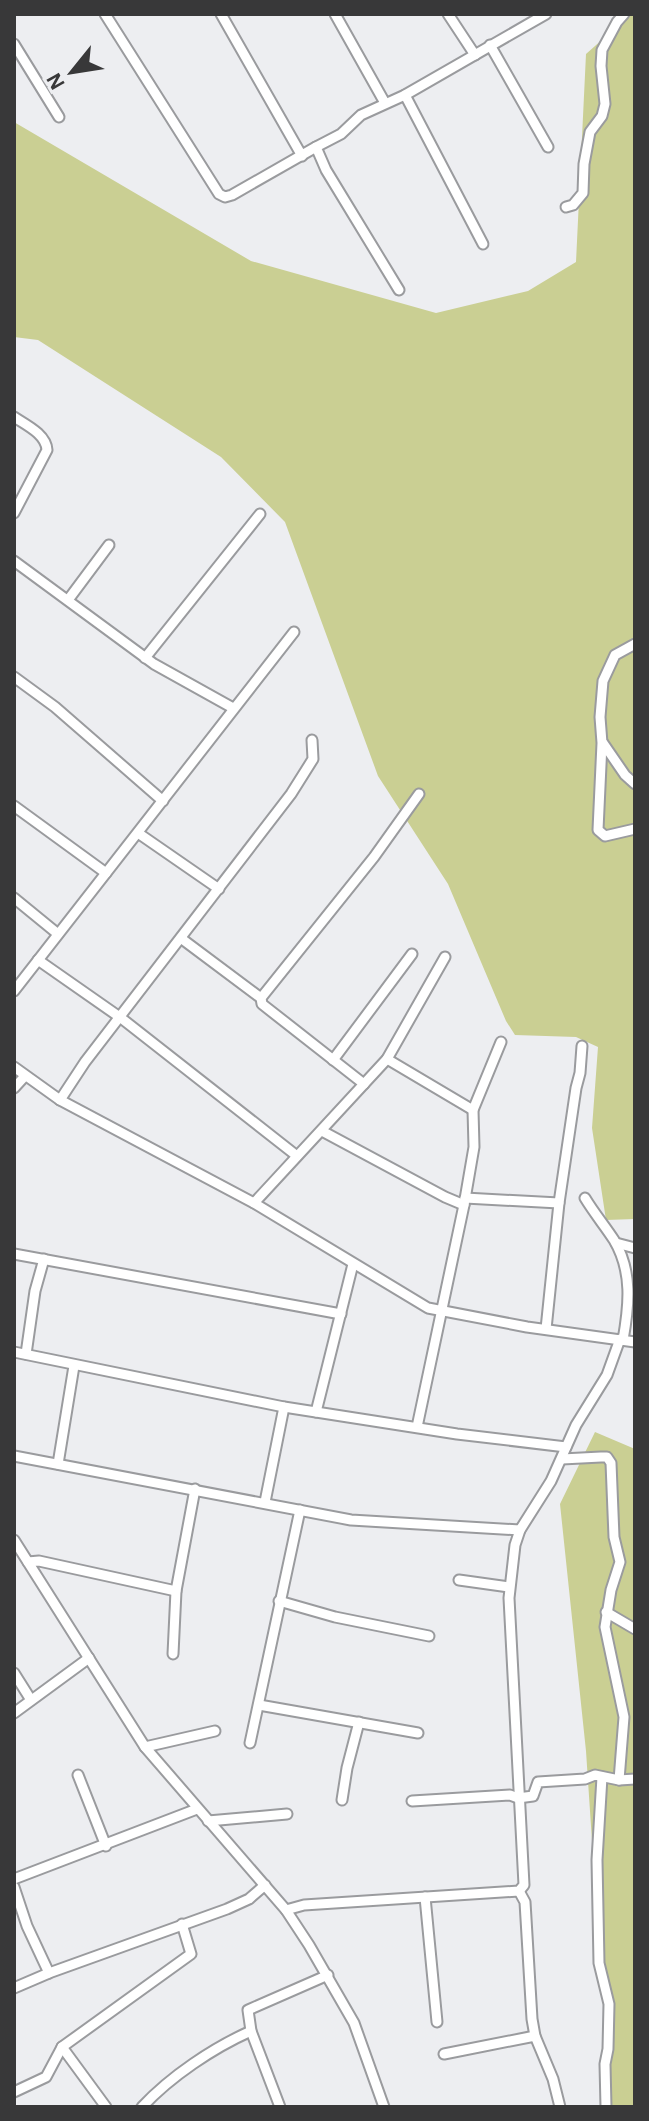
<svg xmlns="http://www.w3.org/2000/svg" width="649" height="2121" viewBox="0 0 649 2121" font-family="'Alegreya Sans',sans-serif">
<rect width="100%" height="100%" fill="#edeef1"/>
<!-- green -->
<g fill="#cacf93">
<path d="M631,14H635V1219L606,1220L592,1128L598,1047L576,1037L515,1035L506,1021L448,884L378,776L285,522L221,457L38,340L14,337V122L251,261L436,313L528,291L576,262L586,54Z"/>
<path d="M595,1432L635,1449V2107H610L609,2096L586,1751L560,1504Z"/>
</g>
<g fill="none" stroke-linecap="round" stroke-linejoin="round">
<defs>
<g id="minor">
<path d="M105,14L219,194L225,197L232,195L316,147"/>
<path d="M221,14L302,156"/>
<path d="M335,14L385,103"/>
<path d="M448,14L475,55"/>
<path d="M14,44L59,117"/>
<path d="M490,45L548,147"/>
<path d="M405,95L483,244"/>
<path d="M566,207L573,205L583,193L584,164L590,132L602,116L605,104L601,66L602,50L617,22L624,14"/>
<path d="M399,290L326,170L316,147L341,134L361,115L405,95L546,14"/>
<path d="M14,417C26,425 46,434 47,450L14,513"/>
<path d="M14,561L154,664L233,708"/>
<path d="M68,600L109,545"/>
<path d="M635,644L615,655L603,681L600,717L602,743L598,830L605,836L635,829"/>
<path d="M145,658L260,514"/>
<path d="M14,677L55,707L163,801"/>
<path d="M603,743L625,775L635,784"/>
<path d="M14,806L106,873"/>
<path d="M138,833L219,889"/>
<path d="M14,898L58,934"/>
<path d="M182,939L261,998"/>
<path d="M38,960L121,1018L297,1156"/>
<path d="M14,991L294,632"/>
<path d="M387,1059L473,1110"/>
<path d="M333,1060L412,954"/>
<path d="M14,1067L60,1100L254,1203L428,1308L527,1327L635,1342"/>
<path d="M364,1084L262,1004L261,998L374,857L419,794"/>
<path d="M14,1088L25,1076"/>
<path d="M60,1100L85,1062L291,794L313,759L312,740"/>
<path d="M322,1131L445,1197L464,1205"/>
<path d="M465,1198L559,1203"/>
<path d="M585,1198C594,1213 605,1226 614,1240C633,1272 629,1306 623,1340"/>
<path d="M254,1203L387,1059L445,957"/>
<path d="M616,1243L635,1248"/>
<path d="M14,1254L341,1314"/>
<path d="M546,1329L559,1203L576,1088L580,1073L582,1046"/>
<path d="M14,1352L284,1407L457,1434L566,1447"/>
<path d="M26,1354L35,1291L44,1259"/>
<path d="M316,1412L353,1264"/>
<path d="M417,1427L464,1205L474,1147L473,1110L501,1042"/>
<path d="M14,1456L351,1520L520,1530"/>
<path d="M562,1459L601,1457H607L611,1463L614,1537L620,1562L611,1590L605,1627L624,1717L619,1780"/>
<path d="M58,1464L74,1366"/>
<path d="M265,1502L284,1407"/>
<path d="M14,1540L145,1747L286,1910L309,1945L354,2023L384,2107"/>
<path d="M28,1562L39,1561L176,1591"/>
<path d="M459,1580L509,1587"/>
<path d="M279,1601L335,1617L429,1636"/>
<path d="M606,1612L635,1629"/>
<path d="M173,1654L176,1591L195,1489"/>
<path d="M14,1673L31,1700"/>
<path d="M259,1705L418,1733"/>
<path d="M14,1713L89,1658"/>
<path d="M250,1743L300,1510"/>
<path d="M145,1747L215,1731"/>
<path d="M78,1775L106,1846"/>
<path d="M602,1777L597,1860L599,1963L609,2004L608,2049L605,2064L606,2107"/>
<path d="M342,1800L347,1768L359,1722"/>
<path d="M412,1801L510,1795L518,1798L533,1796L538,1782L585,1779L595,1775L619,1780L635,1779"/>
<path d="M208,1821L287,1814"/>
<path d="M14,1879L197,1809"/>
<path d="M14,1887L27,1926L49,1973"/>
<path d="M519,1891L525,1902L532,2019L535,2036L553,2079L560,2107"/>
<path d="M425,1897L437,2022"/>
<path d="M286,1910L304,1905L519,1891L524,1885L509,1598L515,1545L520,1530L551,1481L576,1425L607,1375L620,1339"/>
<path d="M14,1988L49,1973L227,1909L249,1899L265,1885"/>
<path d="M62,2047L106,2107"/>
<path d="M444,2054L535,2036"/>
<path d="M14,2092L46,2077L62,2047L191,1954L182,1924"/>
<path d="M142,2107C171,2076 213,2048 251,2031"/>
<path d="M280,2107L251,2031L248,2010L328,1975"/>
</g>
</defs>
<!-- minor casing -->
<use href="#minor" stroke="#9a9b9e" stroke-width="13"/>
<!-- minor -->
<use href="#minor" stroke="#fff" stroke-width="9"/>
</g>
<!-- border -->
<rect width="649" height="2121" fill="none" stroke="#383839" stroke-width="32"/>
<!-- north arrow -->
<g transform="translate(72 72) rotate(240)" stroke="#edeef1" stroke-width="6" paint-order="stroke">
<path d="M0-6L14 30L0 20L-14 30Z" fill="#383839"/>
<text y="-12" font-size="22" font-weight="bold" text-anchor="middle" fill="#383839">N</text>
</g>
</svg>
